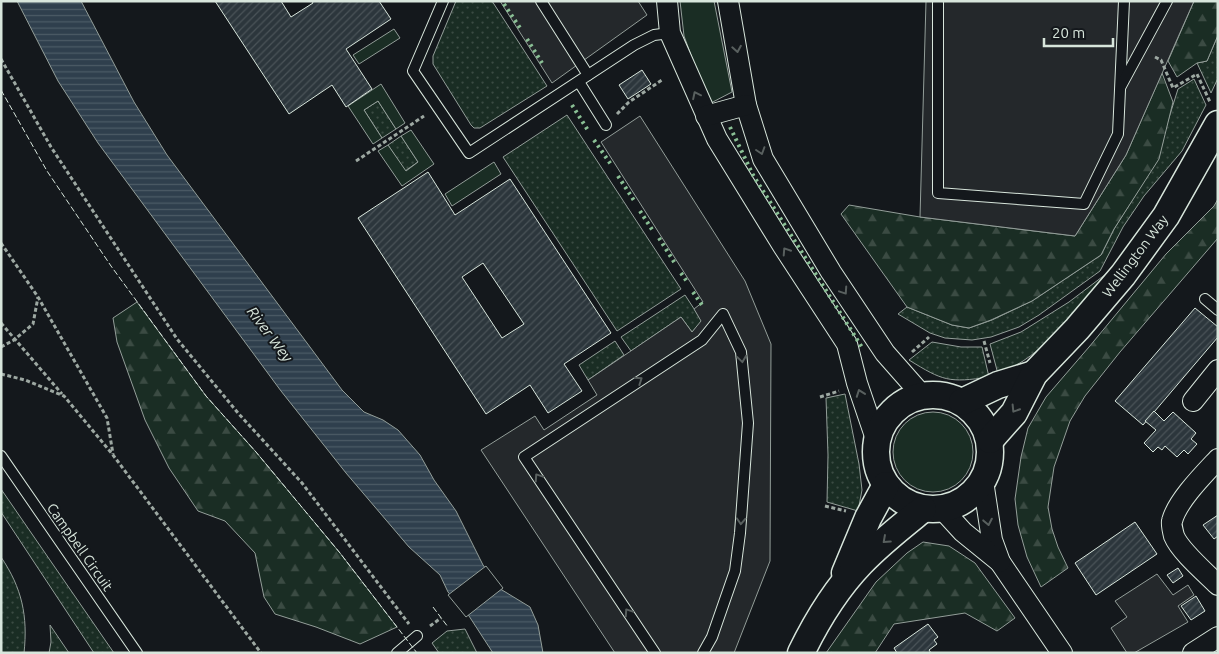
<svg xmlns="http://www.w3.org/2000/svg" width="1219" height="654" viewBox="0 0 1219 654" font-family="Ubuntu,sans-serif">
<defs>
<pattern id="grass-dots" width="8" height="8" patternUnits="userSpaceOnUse" patternTransform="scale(1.25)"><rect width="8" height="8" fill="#1a2d24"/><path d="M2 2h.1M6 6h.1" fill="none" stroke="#3b4b43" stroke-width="1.8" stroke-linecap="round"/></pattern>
<pattern id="forest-firs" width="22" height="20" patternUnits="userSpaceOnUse" patternTransform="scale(1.25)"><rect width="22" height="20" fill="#1a2d24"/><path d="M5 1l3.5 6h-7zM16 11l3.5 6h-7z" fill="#3b4b43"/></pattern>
<pattern id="water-rules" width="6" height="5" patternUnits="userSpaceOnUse" patternTransform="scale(1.25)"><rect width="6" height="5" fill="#2f3f4d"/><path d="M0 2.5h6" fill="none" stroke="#4c5b66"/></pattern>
<pattern id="building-hatch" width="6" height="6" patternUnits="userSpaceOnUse" patternTransform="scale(1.25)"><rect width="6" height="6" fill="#2c363c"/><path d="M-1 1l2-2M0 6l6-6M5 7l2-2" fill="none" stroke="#4a5358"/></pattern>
</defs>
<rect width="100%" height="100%" fill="#14181c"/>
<!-- grass -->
<g fill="url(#grass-dots)" stroke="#939e99">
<path d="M456,1H492L547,86L480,128H474L471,125L433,64V56Z"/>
<path d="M1218,35V78L1211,93L1197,63L1207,61Z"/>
<path d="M1194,79L1206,105L1182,151L1144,196L1123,227L1100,271L1039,315L1019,327L991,337L972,340L945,338L930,333L898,314L907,307L952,325L969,328L992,320L1032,301L1101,255L1114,229L1158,159L1167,124L1178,89Z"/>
<path d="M378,101L396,129L382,138L364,110Z"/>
<path d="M567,115L681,289L617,331L503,157Z"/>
<path d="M401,136L418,162L405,171L388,145Z"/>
<path d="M1106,274C1074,312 1046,355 998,374L990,344L1021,332L1069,302Z"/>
<path d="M685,295L702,321L692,332L681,317L631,351L621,337Z"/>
<path d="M615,341L624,355L588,380L579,365Z"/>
<path d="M932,342L961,347H982L989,377C949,383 943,381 909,360Z"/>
<path d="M845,394L859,464L862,490L858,511L827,502L828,455L826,398Z"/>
<path d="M1,489L114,653H94L1,512Z"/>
<path d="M1,557C22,588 28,616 24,653H1Z"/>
<path d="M50,625L69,653H49L51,642Z"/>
<path d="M465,629L477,653H439L432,643L447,631Z"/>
</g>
<!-- forest -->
<g fill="url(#forest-firs)" stroke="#939e99">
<path d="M1194,1H1218V35L1207,61L1197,63L1177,77L1168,61Z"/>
<path d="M1162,73L1173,102L1159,159L1114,229L1101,255L1032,301L991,320L969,328L952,325L907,307L841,214L849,205L920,217L1075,236L1126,155Z"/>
<path d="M1218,199V238L1120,352L1085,396L1070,421L1054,467L1048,507L1052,529L1058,547L1068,568L1041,587L1027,557L1018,525L1015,499L1021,457L1028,428L1046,397L1089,347L1166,254L1214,206Z"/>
<path d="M137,302L206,396L256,452L340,553L397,627L360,644L316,627L275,614L264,597L255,553L225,521L198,511L169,468L145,420L117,342L113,318Z"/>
<path d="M923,542L949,546L975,563L1015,618L997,631L965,613L894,624L875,653H826L876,582L907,553Z"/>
</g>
<!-- green -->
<g fill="#1a2d24" stroke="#939e99">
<path d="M680,1H714L732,92L709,104L684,36Z"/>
<path d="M394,29L400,38L359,64L353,55Z"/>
<path d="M381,84L405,123L396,129L378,101L364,110L382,138L373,144L348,106Z"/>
<path d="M411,130L434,164L402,186L378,151L388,145L406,171L418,162L401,136Z"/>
<path d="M494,162L501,174L452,206L445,194Z"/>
<circle cx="933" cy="452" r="40"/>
</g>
<!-- parking -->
<g fill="#24282b" stroke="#939e99">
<path d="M500,1H638L647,15L552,83Z"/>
<path d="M926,1H1194L1126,155L1075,236L920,217Z"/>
<path d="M640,116L745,281L771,344L770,561L734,653H615L481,450L535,416L544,430L597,395L588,380L681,317L692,332L701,321L694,309L703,302L601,142Z"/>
<path d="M1157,574L1173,595L1188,585L1194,595L1178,606L1188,622L1134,653H1127L1111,628L1127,617L1115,601Z"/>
</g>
<!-- water -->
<path fill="url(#water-rules)" stroke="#939e99" d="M17,1H81L134,102L167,155L342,390L364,412L383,420L398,430L420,455L434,480L456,511L483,565L502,590L530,607L538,625L543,653H493L469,616L448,592L440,575L409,547L346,473L281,391L98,143L58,81Z"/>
<!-- pier -->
<path fill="#14181c" stroke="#939e99" d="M486,566L503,588L466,617L448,595Z"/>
<!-- building -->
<g fill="url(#building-hatch)" stroke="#d8e6dc" fill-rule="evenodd">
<path d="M215,1H281L291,17L313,3L312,1H379L391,19L346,49L372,89L346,107L332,85L289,114Z"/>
<path d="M642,70L651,84L628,99L619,85Z"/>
<path d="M428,172L455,215L510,179L611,333L564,364L582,391L548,413L530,385L486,414L358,218ZM483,263L524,324L502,338L462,277Z"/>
<path d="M1195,308L1218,327V337L1143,425L1115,401Z"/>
<path d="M1154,411L1164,421L1173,412L1196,433L1191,439L1197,444L1188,454L1184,450L1177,457L1165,446L1162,450L1158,447L1153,452L1144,443L1156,430L1145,421Z"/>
<path d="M1218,515V536L1214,539L1203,525Z"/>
<path d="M1135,522L1157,554L1096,595L1075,563Z"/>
<path d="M1178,568L1183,576L1173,583L1167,575Z"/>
<path d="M1196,596L1205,611L1191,620L1181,606Z"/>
<path d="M928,624L938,637L934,640L937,644L929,650L931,653H897L894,648Z"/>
</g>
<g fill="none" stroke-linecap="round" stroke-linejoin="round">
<defs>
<g id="service">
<path d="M443,1L413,71L469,153L634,45L654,35L670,33"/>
<path d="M541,1L588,75"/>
<path d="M938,3V193L1084,204L1118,134L1124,1"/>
<path d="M579,82L606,125"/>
<path d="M1121,86L1167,1"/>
<path d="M1205,299L1218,310"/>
<path d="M1,456L137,653"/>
<path d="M397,653L417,636"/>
<path d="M655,653L524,457L702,340L723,314L741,352L748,423L740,533L735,571L712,637L703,653"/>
</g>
<g id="minor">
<path d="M667,1L670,33L717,139L783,246L847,344L857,383L876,439"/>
<path d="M728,1L746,105L763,159L831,272L885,353L922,395"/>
<path d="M706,116L746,105"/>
<path d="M1193,401L1218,370"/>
<path d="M1218,459C1204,474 1177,501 1172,521C1171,524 1173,532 1174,536C1180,551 1206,573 1218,585"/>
<path d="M983,481L992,540L1000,562L1062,653"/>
<path d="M942,509L963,532L1000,562"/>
<path d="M1193,653L1218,637"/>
</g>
<g id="tertiary">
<circle cx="933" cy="452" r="57"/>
<path d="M962,402L998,385L1034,374"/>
<path d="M990,440L1014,413L1034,374L1077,329L1123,275L1166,216L1218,124"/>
<path d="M845,573L868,518L886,485"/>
<path d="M801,653C817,620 836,589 861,563C880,543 902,526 923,509"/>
</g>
</defs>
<!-- service casing -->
<use href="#service" stroke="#d8e6dc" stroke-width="12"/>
<!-- minor casing -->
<use href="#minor" stroke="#d8e6dc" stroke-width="22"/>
<!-- tertiary casing -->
<use href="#tertiary" stroke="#d8e6dc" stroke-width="29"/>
<!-- path -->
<g stroke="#9da8a2" stroke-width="3" stroke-dasharray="4 2.5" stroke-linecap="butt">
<path d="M1155,57L1161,60L1173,88L1197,74L1210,102"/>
<path d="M1,59L51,147L177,339L238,413L302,483L409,624"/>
<path d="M617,114L629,102L662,80"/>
<path d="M356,161L424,116"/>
<path d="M1,243L38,297L107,418L113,454"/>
<path d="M1,323L62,394"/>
<path d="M984,341L990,363"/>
<path d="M1,347L14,340L33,324L38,297"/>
<path d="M912,352L929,337"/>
<path d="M1,374L25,380L64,396L113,455L261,653"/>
<path d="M820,397L839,391"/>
<path d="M825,506L846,511"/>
<path d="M430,626L441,618"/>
</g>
<!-- service -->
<use href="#service" stroke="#14181c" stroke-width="10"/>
<!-- minor -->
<use href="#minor" stroke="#14181c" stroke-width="20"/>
<!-- tertiary -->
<use href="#tertiary" stroke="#14181c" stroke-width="26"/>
<!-- hedge -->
<g stroke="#8ac095" stroke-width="4" stroke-dasharray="2.5 4" stroke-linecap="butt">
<path d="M504,4L522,31"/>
<path d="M527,39L542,63"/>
<path d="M572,105L589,132"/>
<path d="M730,127L753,175L863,349"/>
<path d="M594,140L612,166"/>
<path d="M618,176L635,202"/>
<path d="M640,211L653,231"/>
<path d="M659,238L676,265"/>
<path d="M681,273L688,283"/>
<path d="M693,292L704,308"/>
</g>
<!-- fence -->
<g stroke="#d8e6dc" stroke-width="1" stroke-dasharray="6 2.5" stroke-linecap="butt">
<path d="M1,90L47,171L111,266L206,396L256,452L340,553L417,653"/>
<path d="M433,607L448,627"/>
</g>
</g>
<!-- one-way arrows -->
<defs><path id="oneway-chevron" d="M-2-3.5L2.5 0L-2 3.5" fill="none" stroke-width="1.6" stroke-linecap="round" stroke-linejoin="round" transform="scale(1.25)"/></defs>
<g stroke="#59605f">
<use href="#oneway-chevron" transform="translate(737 49) rotate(80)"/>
<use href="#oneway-chevron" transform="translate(696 95) rotate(-116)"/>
<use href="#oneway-chevron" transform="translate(761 151) rotate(72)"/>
<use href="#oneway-chevron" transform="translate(786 251) rotate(-123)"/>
<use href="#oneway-chevron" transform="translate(844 291) rotate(56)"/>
<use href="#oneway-chevron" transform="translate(742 359) rotate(82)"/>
<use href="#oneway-chevron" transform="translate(639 380) rotate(-34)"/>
<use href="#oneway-chevron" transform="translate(860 393) rotate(-110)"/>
<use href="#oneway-chevron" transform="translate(1015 409) rotate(122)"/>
<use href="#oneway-chevron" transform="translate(538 477) rotate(-124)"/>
<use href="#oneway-chevron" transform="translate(741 521) rotate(93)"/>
<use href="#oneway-chevron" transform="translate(988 522) rotate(79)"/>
<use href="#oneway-chevron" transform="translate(886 540) rotate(138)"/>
<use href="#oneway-chevron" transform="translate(628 612) rotate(-124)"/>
</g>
<g text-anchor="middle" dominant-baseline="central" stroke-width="4" stroke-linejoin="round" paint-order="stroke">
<!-- street labels -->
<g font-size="14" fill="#d8e6dc" stroke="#14181c">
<text transform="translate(1135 256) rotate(-53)">Wellington Way</text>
<text transform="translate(80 547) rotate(55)">Campbell Circuit</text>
</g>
<!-- water labels -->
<g font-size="15" font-style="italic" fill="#d8e6dc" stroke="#14181c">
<text transform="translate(270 334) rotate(53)">River Wey</text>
</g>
</g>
<!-- border -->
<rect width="1219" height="654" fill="none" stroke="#d8e6dc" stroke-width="5"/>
<!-- scale -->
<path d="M1044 38v8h69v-8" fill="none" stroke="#d8e6dc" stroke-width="2.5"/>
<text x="1052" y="38" font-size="15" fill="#d8e6dc" stroke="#14181c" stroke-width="4" paint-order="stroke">20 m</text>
</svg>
